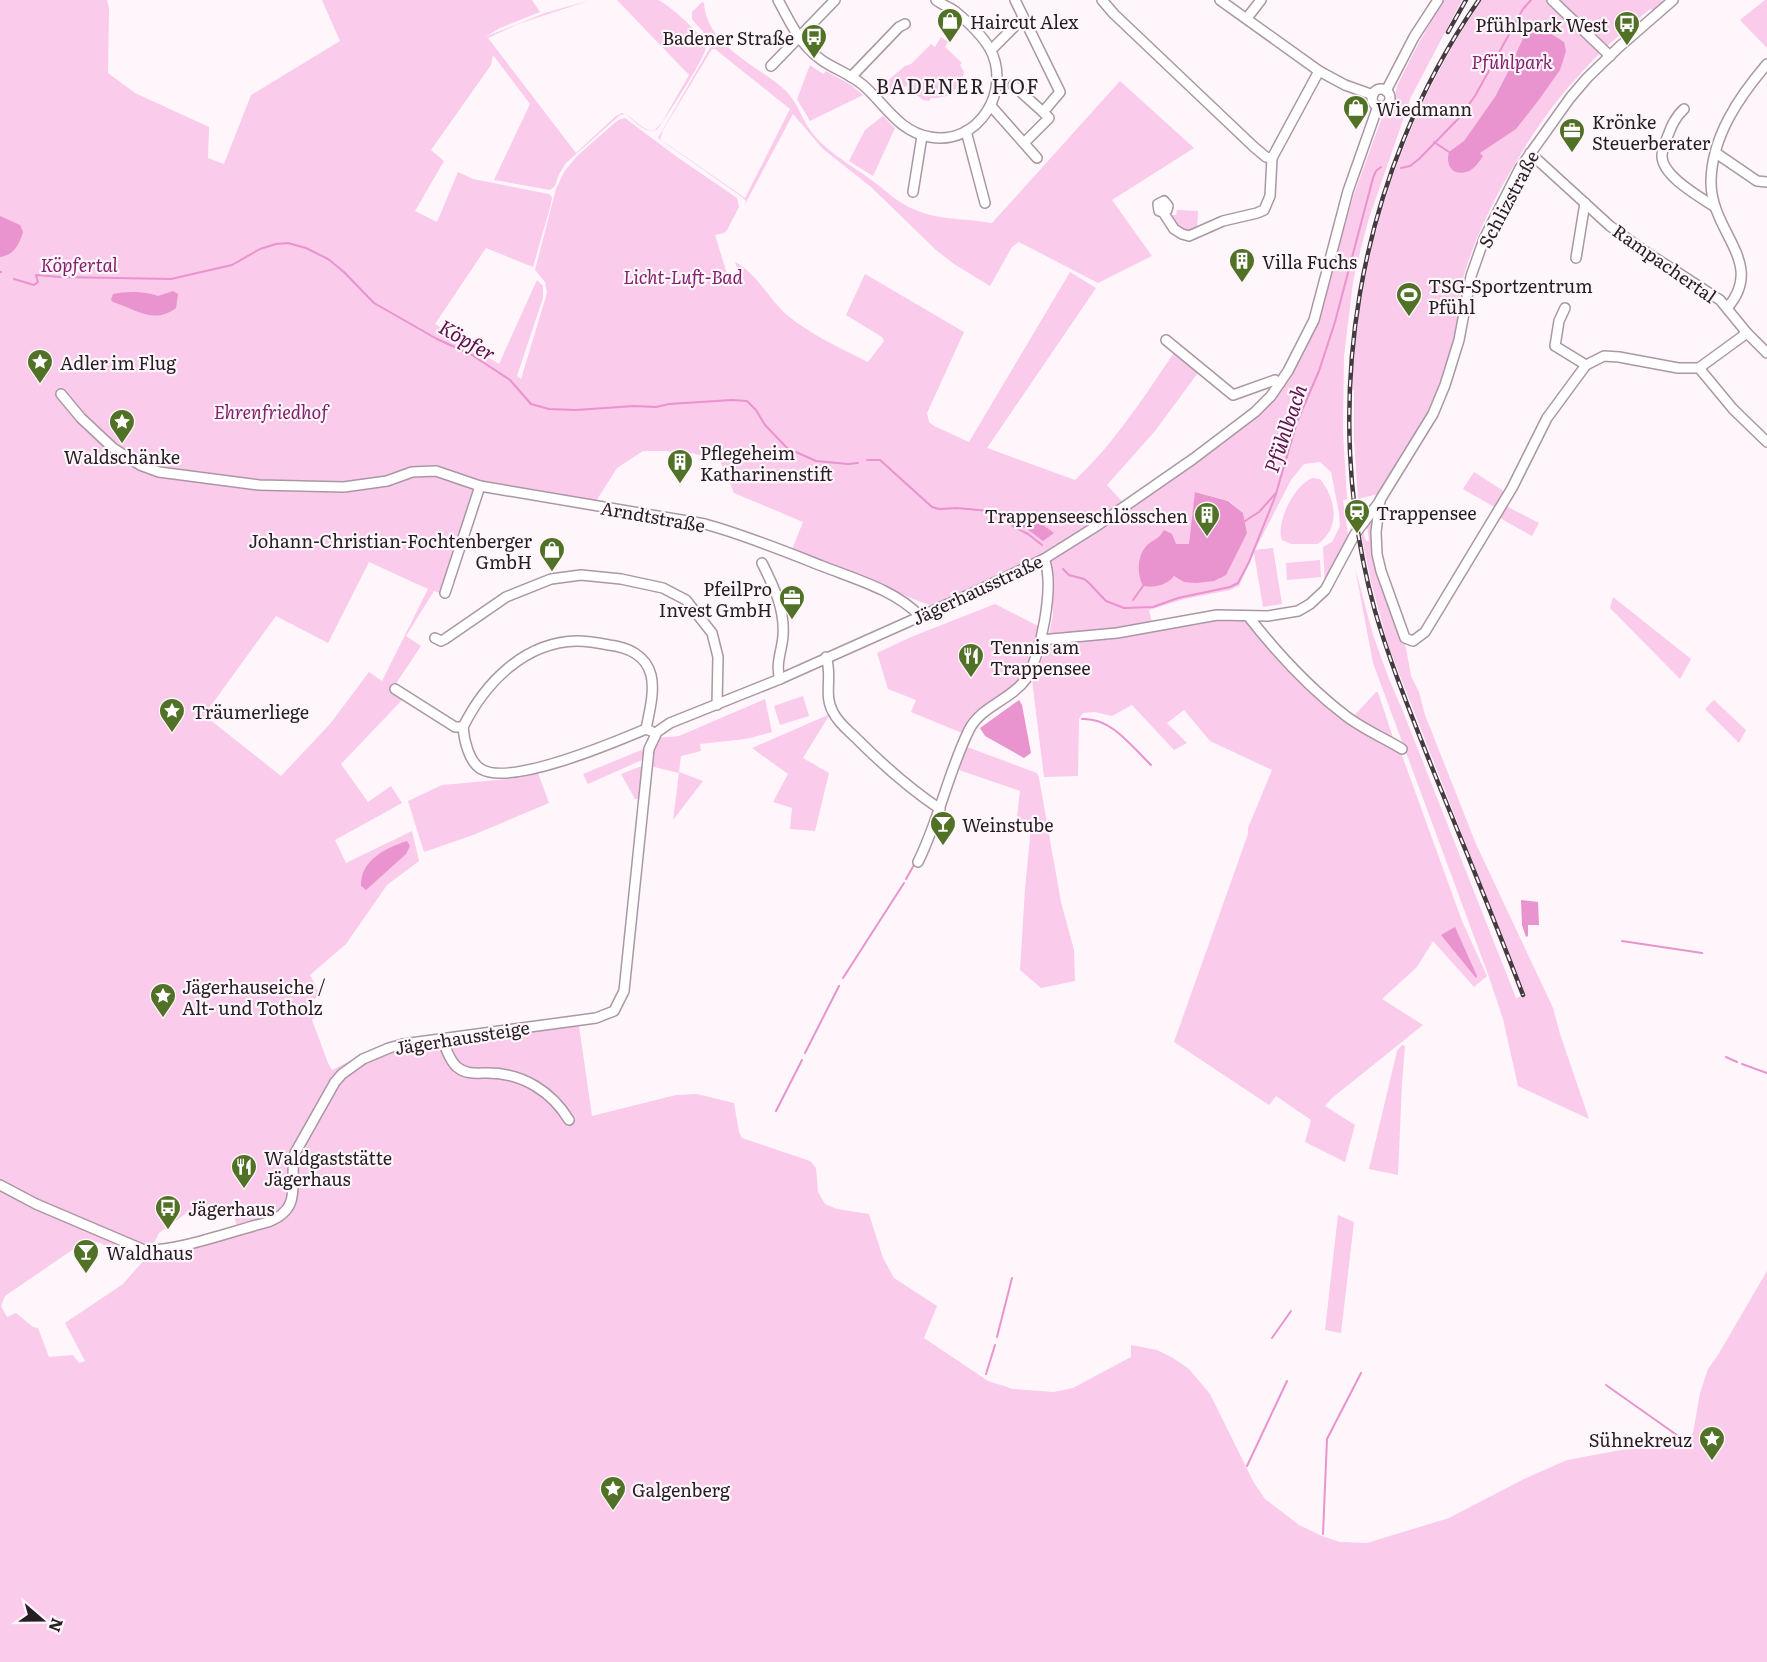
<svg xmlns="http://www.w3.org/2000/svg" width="1767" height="1662" viewBox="0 0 1767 1662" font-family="Literata,serif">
<rect width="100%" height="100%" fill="#fef6fb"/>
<!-- green -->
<g fill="#facbea" fill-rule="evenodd">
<path d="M0,0H107L109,8L108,73L135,93L209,127L208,158L224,164L251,95L340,41L322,0H532L540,12L500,28L485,37L545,13L591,0L518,24L488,38L576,153L616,116L622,113C634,116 641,132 655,130L662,122L689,75L617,0C628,0 649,0 658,0C667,3 707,38 706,47C705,59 666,117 657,130C645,134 635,122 626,114L620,115L566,163L559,174L555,186L550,190L494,180L530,104L493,55L491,65L431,150L444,161L415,211L437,222L458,172L473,179L549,194L552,197L551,204L533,267L486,248L435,324L499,364L537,280L543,286V298L517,376L521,379L547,293L545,282L535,270L556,189L564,172L577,156L618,120L625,118L677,157L737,198L739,207L727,230L724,233L715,235L728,277L739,274L735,262C758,274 768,299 787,315C811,335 840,348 868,362L884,341L882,337L846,315L865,274L964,332L927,413L929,422L934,426L969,442L1070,272L1096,288L987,448L1075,480C1115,443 1145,395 1176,350L1200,370L1155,431L1107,485L1128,508L1247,422L1316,324L1353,197L1384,112C1398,106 1393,95 1398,84C1412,55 1427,27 1444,0H1462L1411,97L1369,218L1361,248L1353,282L1344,356L1343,432L1347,499L1343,500L1348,535L1325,584L1323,547L1332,542L1340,526L1339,513L1331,472L1320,462L1304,464L1291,480L1255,550L1273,548L1282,604L1263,607L1254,553L1239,586L1230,590L1184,599L1149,610L1153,627L1252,614L1283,657L1352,718L1376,692H1378L1394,741L1400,750L1462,921L1487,976L1474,987L1433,941L1417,967L1382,999L1423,1025L1332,1098L1325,1106L1355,1125L1345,1162L1305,1142L1311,1120L1276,1096L1269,1105L1174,1042L1248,834V828L1272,770L1210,741L1184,710L1167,723L1187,743L1174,750L1132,705L1112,716L1095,712L1083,713L1079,719L1078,776L1044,777L1032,680L1046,649L1053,615L1051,563L1030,559L937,608L791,552L803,522L734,493L720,461L692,453L666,451H643L617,468L591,509L481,489L448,596L434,591L406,636L421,646L393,688L405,697L341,764L368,802L391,786L402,803L335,840L346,863L412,831L419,861L387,885L346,944L310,975L320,995L310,1002L316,1016L312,1020L328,1063L332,1070L362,1055L394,1044L579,1026L592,1116L676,1095L697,1094L734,1103L739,1132L742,1138L810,1161L816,1168L818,1192L825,1204L837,1209L869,1214L883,1258L894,1278L937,1306L924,1338L988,1381L1013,1389L1054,1392L1073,1388L1131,1357V1345L1157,1350L1173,1358L1189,1369L1210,1394L1254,1483L1265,1499L1299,1525L1322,1536L1340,1542L1367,1543L1449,1518L1524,1479L1567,1460L1621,1450L1676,1445L1687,1439L1693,1433L1700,1393L1708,1369L1718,1355L1767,1271V1662H0ZM1196,492L1229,501L1243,513L1247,533L1180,578L1174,576C1168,586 1153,588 1143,586L1153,540L1158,541L1162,533L1176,544H1189ZM369,562L428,589L382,681L369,672L330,724L281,776L204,715L276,616L328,643ZM192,1209L211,1215L223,1212L224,1217L233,1214L237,1226L168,1246L152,1247L159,1233ZM92,1241L100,1243L132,1260L141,1257L144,1260L123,1284L65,1323L85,1361L79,1363L73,1355L49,1357L38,1328L33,1327L16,1313L7,1317L1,1306L5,1296L78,1246Z"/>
<path d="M1482,0H1661L1665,2L1655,11L1650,9L1632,24L1637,26L1631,32L1626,29C1569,80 1538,121 1501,188C1484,221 1468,254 1460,291H1463C1456,332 1447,374 1429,411C1415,440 1395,467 1378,494L1358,499L1354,439V390L1351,389C1354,360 1356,331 1361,303C1378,195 1420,90 1482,0Z"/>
<path d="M1765,0H1767V48L1740,20Z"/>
<path d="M702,2L704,3C707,47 758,65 786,91C797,102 801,117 810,130C827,153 852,165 874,182C885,190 895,200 907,206C934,221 963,218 992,223L1120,81L1194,148L1112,200L1152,256L1098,283L1019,242L1012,247L990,286L954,264L936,250L871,187L823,149L793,114L744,206L746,201L742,197L658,138L711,46C710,35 698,28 692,19V12ZM712,49H715L790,109L745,198L660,139L663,130Z"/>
<path d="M941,37L948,42L945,47L962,63L960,65L964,72L963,78H960C958,93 945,99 931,98L929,101L923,100L906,86L889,96L880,87L905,66L911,64L931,44L935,47Z"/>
<path d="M810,65L823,74L826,71L851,85L863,95L810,121L797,99Z"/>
<path d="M883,116L895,128L873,176L849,161L865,130Z"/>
<path d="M1177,210L1198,211L1197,229L1191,232L1179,229L1171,215H1176Z"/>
<path d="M1474,472L1505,492L1496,508L1463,489Z"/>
<path d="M1312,478L1320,479C1336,499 1341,527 1318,544H1291L1282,540C1275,522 1295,485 1312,478Z"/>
<path d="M1506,506L1539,523L1532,536L1500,518Z"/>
<path d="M1370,521L1372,523L1373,552L1376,568L1406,648L1411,676L1419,692L1425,715L1476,844L1553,1008L1560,1034L1589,1119L1518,1086L1503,1019L1489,977L1373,663L1355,568L1373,635L1389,679L1402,709L1516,998L1525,995L1388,645L1371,582L1361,534L1363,532L1366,541H1369L1367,526Z"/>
<path d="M1320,560L1321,577L1287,580L1286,563Z"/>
<path d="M1613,597L1691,659L1680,679L1610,608Z"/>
<path d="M995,604L1040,627L1039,638L1025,674L971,721L962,733L911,712L916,700L888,689L877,653L911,637Z"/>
<path d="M803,696L809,716L780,725L774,706Z"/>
<path d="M765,699L772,732L746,739L700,744L701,751L681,756L679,772L703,781L673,820L679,773L650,766L651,751L657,738L679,736Z"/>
<path d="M1714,700L1746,730L1739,743L1705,709Z"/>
<path d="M830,714L803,758L829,773L815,831L790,829L792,808L773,802L788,774L752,748Z"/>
<path d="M967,747L1037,773L1039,778L1061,902L1074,950L1075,981L1041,988L1020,970L1025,889L1031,827L1016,824L1020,791L959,770Z"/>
<path d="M644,749L642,760L588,784L583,774Z"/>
<path d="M642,766L639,799H635L621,774Z"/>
<path d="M538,773L549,803L473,835L424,852L408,801L442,785L519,778Z"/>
<path d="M1402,1045L1405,1046L1402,1083L1398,1175L1369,1169L1397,1051Z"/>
<path d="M1338,1215L1354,1222L1341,1333L1325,1330Z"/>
</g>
<!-- water -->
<g fill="#e993cf">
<path d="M1533,27L1545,30L1564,42L1566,51L1560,70L1538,101L1516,129L1480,153L1483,156C1479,162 1475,168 1469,171C1454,177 1445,167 1449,152L1464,141L1495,97L1507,74L1525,34L1529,28Z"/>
<path d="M0,216L20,225L23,232C19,245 14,255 0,257Z"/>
<path d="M173,291L178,294L176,308C154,325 135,309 113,302L111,300L113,294C125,291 146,291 158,296Z"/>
<path d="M1195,492L1228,501L1243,513L1247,533L1226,575L1214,581L1196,583L1184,582L1174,576C1167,586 1153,588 1143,586C1136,573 1137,551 1151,542C1160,536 1157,540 1164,530L1172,534L1176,544H1189Z"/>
<path d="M1014,516L1036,520L1054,533L1043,541L1027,529L1015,524Z"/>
<path d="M1019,700L1022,705L1031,753L1024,758L985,736L980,728Z"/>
<path d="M407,841L410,846L406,854L366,890L361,886C360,860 386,848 407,841Z"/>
<path d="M1521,900L1538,902L1539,925H1528V936L1526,937L1522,925Z"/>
<path d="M1455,927L1477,976L1476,978L1441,935Z"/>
</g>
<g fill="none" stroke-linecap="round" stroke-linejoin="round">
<!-- stream -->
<g stroke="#e993cf" stroke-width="2">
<path d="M1515,24L1525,34"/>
<path d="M1434,142L1449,152"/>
<path d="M1401,168L1410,166L1419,159L1459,118L1475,96L1523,9L1531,0"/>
<path d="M0,272H1"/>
<path d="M14,279L34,285L38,282L36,275L60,277L171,279L232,265L260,249L276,244L288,243L306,248L328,259L344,272L374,303L437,339L472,355L510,380L531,404L549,409L576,410L634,406L656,407L669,404L732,400L747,401L756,410L765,425L787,448L816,461L848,464L858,463"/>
<path d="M867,460H880L932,507L939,509L957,508L989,511L1004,517L1014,527L1028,534L1042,545"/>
<path d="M1245,521L1259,512L1276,493"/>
<path d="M1063,569L1069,575L1084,579L1089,583L1106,601L1124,608"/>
<path d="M1133,600L1143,586"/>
<path d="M1124,608L1153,607L1178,598L1230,587L1238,583L1249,562L1275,497L1297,422L1319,371L1335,322L1373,178L1376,171L1381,167"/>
<path d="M1082,719C1111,717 1132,747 1151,765"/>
<path d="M906,879L915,863"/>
<path d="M1622,941L1702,953"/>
<path d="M843,978L904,883"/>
<path d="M805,1053L839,986"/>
<path d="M1726,1057L1737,1062"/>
<path d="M1742,1064L1767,1073"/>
<path d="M776,1111L802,1060"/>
<path d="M997,1337L1012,1278"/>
<path d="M1272,1338L1291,1311"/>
<path d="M986,1374L995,1345"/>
<path d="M1606,1385L1681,1438"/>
<path d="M1247,1466L1287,1381"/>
<path d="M1323,1534L1327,1439L1361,1373"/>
</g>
<defs>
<g id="minor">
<path d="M778,0C787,16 794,33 807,47C823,66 845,70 863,85C885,104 899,132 930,137C979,146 1012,90 990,49C982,35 968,22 956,12C950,7 942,5 936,0"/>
<path d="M1015,0L1060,92L1043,112L1049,118L1024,143"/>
<path d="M1102,0L1114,14L1254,147L1266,157L1272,158"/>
<path d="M1220,0L1319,71L1345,85L1373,95"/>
<path d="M1552,0L1610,56"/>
<path d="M1673,0L1619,47L1587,78L1570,98L1520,168L1484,239L1471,276L1459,340L1445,385L1433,414L1380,500L1376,532L1377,554L1381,571L1405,638L1413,641L1425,632L1512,488L1547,418L1586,365L1604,356L1619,357L1678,368H1699L1747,333"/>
<path d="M1247,18L1261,0"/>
<path d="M991,50L1023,18"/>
<path d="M771,66L835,0"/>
<path d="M851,77L899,27L905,24"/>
<path d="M1013,85L1043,112"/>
<circle cx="1381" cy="98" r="9"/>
<path d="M1386,91L1414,37L1438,0"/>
<path d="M991,106L1037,158"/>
<path d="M1684,109C1675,117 1671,127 1667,138C1665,143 1662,150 1662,156C1662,176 1700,197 1715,207"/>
<path d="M966,131L985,203"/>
<path d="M1530,153L1610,226L1643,250L1720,300L1747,333L1767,353"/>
<path d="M1716,153L1757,181L1767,182"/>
<path d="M913,192L922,136"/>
<path d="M1163,212L1167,210L1168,206L1164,201L1158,204L1159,211L1163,212L1174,229L1182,234L1189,236L1223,221L1257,213L1264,210L1270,196L1272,158L1319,71"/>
<path d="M1576,258L1585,203"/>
<path d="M1565,308L1559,321L1555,346L1586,365"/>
<path d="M1727,308C1767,263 1710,232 1711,181C1712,136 1739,97 1767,64"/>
<path d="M1166,340L1233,395L1275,380L1280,383"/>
<path d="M1699,368L1733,409L1767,442"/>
<path d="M61,394L81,418L113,448L140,465L159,472L259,485L344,487L387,481L412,472L436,471L480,486L705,524C745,535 784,551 822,566C855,579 895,590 920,616"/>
<path d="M762,563C774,587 785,609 783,636C782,650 775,665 780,679"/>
<path d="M445,593L480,486"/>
<path d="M1248,616C1277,653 1308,687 1346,716C1363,729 1384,738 1402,749"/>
<path d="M435,638L441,641L445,639L506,597L551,579L581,575L621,579L663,588L686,600L712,633L718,657L717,705"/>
<path d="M1041,640L1117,633L1217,615L1268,616L1298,611L1310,604L1325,590L1355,534L1380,501"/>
<path d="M826,657C833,675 823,695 833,712C838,723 849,731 858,740C883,765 910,789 940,809"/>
<path d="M395,689L455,727H463"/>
<path d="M463,727C485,683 524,642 577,641C588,641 599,643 609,645C627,647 646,655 651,675C655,692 649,713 646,729"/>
<path d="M463,727C464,740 469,762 481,769C510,787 615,742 646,729L651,731"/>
<path d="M918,862C939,820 948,773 969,730C981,706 1011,700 1026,679C1041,656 1055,584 1044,559"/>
<path d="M442,1038C445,1047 450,1061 457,1067C466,1075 478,1073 488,1073C523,1073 552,1092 569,1120"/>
<path d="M0,1185L36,1204L144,1250C177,1252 235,1230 268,1222C305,1208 288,1181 295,1153L335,1082L342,1074L363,1059L389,1048L403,1044L596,1018L614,1011L624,991L649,749L657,732L670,723L780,679L975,592L1044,559L1095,527L1193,459L1255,412L1271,396L1288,371L1314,320L1348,191L1378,106"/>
</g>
</defs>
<!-- minor casing -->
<use href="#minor" stroke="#aa97a3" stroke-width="12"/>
<!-- minor -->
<use href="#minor" stroke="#fff" stroke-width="9"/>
<defs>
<g id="rail">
<path d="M1479,0C1357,175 1318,405 1375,611C1390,663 1411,714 1431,765C1462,842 1494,918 1523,995"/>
<path d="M1448,32L1466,0"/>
</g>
</defs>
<!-- rail casing -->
<use href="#rail" stroke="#433b40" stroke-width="4.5"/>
<!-- rail -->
<use href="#rail" stroke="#fef6fb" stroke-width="2" stroke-dasharray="7" stroke-linecap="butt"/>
</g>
<!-- icons -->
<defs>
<symbol id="shop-pin" viewBox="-11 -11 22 30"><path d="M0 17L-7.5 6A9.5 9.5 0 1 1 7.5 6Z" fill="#517127" stroke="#fef6fb"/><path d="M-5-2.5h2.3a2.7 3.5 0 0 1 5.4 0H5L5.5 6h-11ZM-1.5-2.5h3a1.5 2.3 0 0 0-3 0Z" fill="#fff"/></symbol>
<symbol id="bus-pin" viewBox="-11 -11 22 30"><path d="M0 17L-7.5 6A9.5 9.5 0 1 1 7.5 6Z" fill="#517127" stroke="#fef6fb"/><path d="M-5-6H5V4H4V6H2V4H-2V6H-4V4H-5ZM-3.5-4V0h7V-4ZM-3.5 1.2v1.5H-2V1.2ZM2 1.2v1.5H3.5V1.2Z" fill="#fff"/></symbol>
<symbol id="office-pin" viewBox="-11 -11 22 30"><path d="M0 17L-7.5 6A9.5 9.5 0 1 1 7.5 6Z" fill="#517127" stroke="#fef6fb"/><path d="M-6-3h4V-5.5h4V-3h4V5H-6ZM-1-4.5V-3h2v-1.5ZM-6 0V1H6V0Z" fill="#fff"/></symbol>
<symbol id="building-pin" viewBox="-11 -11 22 30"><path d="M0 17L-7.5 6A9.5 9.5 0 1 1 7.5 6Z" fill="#517127" stroke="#fef6fb"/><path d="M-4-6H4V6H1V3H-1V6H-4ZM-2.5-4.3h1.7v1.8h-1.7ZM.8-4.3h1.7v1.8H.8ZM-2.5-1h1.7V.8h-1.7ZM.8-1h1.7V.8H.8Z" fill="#fff"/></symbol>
<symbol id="stadium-pin" viewBox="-11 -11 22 30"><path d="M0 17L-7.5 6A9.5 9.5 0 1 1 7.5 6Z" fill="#517127" stroke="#fef6fb"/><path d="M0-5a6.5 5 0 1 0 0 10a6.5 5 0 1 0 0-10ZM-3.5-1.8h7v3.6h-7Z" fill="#fff"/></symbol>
<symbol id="sight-pin" viewBox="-11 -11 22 30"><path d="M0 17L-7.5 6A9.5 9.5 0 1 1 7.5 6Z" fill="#517127" stroke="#fef6fb"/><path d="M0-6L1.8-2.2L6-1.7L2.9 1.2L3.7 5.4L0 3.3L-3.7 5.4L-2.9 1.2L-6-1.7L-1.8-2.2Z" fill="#fff"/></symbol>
<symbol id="station-pin" viewBox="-11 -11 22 30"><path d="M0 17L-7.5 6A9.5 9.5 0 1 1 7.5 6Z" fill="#517127" stroke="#fef6fb"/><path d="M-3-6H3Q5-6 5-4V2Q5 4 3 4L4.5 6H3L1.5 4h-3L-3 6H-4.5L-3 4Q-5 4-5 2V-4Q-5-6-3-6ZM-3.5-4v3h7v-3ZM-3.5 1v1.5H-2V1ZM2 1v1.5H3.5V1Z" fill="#fff"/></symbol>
<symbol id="restaurant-pin" viewBox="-11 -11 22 30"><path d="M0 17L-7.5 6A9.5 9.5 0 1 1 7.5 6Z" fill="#517127" stroke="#fef6fb"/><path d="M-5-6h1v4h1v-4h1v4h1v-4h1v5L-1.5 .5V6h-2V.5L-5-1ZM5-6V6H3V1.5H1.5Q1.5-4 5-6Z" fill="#fff"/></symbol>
<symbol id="bar-pin" viewBox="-11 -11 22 30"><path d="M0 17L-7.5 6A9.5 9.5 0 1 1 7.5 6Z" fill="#517127" stroke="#fef6fb"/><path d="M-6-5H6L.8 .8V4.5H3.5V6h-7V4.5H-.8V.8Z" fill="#fff"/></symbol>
</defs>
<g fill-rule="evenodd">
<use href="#shop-pin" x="935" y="6" width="30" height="40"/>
<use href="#bus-pin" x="1612" y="9" width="30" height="40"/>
<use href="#bus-pin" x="799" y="22" width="30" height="40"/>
<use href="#shop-pin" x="1341" y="93" width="30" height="40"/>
<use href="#office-pin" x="1557" y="116" width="30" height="40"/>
<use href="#building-pin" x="1227" y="246" width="30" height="40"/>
<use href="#stadium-pin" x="1394" y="280" width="30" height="40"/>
<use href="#sight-pin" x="25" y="347" width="30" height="40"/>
<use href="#sight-pin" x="107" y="407" width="30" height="40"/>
<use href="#building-pin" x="665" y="447" width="30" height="40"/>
<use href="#station-pin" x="1342" y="497" width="30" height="40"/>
<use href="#building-pin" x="1192" y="500" width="30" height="40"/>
<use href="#shop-pin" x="537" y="535" width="30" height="40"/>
<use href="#office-pin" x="777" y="583" width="30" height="40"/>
<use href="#restaurant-pin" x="956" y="641" width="30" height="40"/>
<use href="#sight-pin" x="157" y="696" width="30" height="40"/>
<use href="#bar-pin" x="928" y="809" width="30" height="40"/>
<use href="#sight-pin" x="148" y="981" width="30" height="40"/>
<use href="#restaurant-pin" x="229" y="1152" width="30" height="40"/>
<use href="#bus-pin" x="153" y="1193" width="30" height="40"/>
<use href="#bar-pin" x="71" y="1237" width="30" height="40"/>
<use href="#sight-pin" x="1697" y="1424" width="30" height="40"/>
<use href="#sight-pin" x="598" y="1474" width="30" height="40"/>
</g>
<g text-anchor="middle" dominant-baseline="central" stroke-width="4.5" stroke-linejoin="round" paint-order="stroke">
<!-- poi labels -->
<g font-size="18" fill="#251e23" stroke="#fef6fb" text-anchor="start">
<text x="970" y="21">Haircut Alex</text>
<text x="1608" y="24" text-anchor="end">Pfühlpark West</text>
<text x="794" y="37" text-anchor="end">Badener Straße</text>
<text x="1376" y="108">Wiedmann</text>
<text x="1592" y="121">Krönke<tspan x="1592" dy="21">Steuerberater</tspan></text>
<text x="1262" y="261">Villa Fuchs</text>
<text x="1428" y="285">TSG-Sportzentrum<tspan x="1428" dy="21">Pfühl</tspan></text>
<text x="60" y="362">Adler im Flug</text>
<text x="700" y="452">Pflegeheim<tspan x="700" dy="21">Katharinenstift</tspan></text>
<text x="122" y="456" text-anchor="middle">Waldschänke</text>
<text x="1376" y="512">Trappensee</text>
<text x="1188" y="515" text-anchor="end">Trappenseeschlösschen</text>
<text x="532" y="540" text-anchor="end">Johann-Christian-Fochtenberger<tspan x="532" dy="21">GmbH</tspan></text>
<text x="772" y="588" text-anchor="end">PfeilPro<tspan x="772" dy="21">Invest GmbH</tspan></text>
<text x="990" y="646">Tennis am<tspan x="990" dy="21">Trappensee</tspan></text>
<text x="192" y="711">Träumerliege</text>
<text x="962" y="824">Weinstube</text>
<text x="182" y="986">Jägerhauseiche /<tspan x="182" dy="21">Alt- und Totholz</tspan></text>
<text x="264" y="1157">Waldgaststätte<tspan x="264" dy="21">Jägerhaus</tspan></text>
<text x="188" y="1208">Jägerhaus</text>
<text x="106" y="1252">Waldhaus</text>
<text x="1692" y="1439" text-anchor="end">Sühnekreuz</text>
<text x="632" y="1489">Galgenberg</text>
</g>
<!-- park labels -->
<g font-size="18" font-style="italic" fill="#831f6c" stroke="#fef6fb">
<text x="1512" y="61">Pfühlpark</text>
<text x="79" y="264">Köpfertal</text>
<text x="683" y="276">Licht-Luft-Bad</text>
<text x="271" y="411">Ehrenfriedhof</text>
</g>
<!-- street labels -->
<g font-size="18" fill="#251e23" stroke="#fef6fb">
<text transform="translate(1508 199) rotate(-62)">Schlizstraße</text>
<text transform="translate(1665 263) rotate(35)">Rampachertal</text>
<text transform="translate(653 516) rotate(10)">Arndtstraße</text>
<text transform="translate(977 589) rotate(-25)">Jägerhausstraße</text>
<text transform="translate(462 1037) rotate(-9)">Jägerhaussteige</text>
</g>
<!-- neighbourhood labels -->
<g font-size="20" letter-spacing="1.5" fill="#251e23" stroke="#fef6fb">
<text x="958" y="85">BADENER HOF</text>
</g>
<!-- water labels -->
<g font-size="20" font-style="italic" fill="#5c104b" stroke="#fef6fb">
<text transform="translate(468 339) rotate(30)">Köpfer</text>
<text transform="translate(1284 428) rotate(-71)">Pfühlbach</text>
</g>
</g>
<!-- north arrow -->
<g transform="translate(42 1620) rotate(110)" stroke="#fef6fb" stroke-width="4.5" paint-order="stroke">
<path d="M0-4.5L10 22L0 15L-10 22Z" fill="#251e23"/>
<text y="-9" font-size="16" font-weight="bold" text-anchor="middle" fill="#251e23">N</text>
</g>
</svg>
